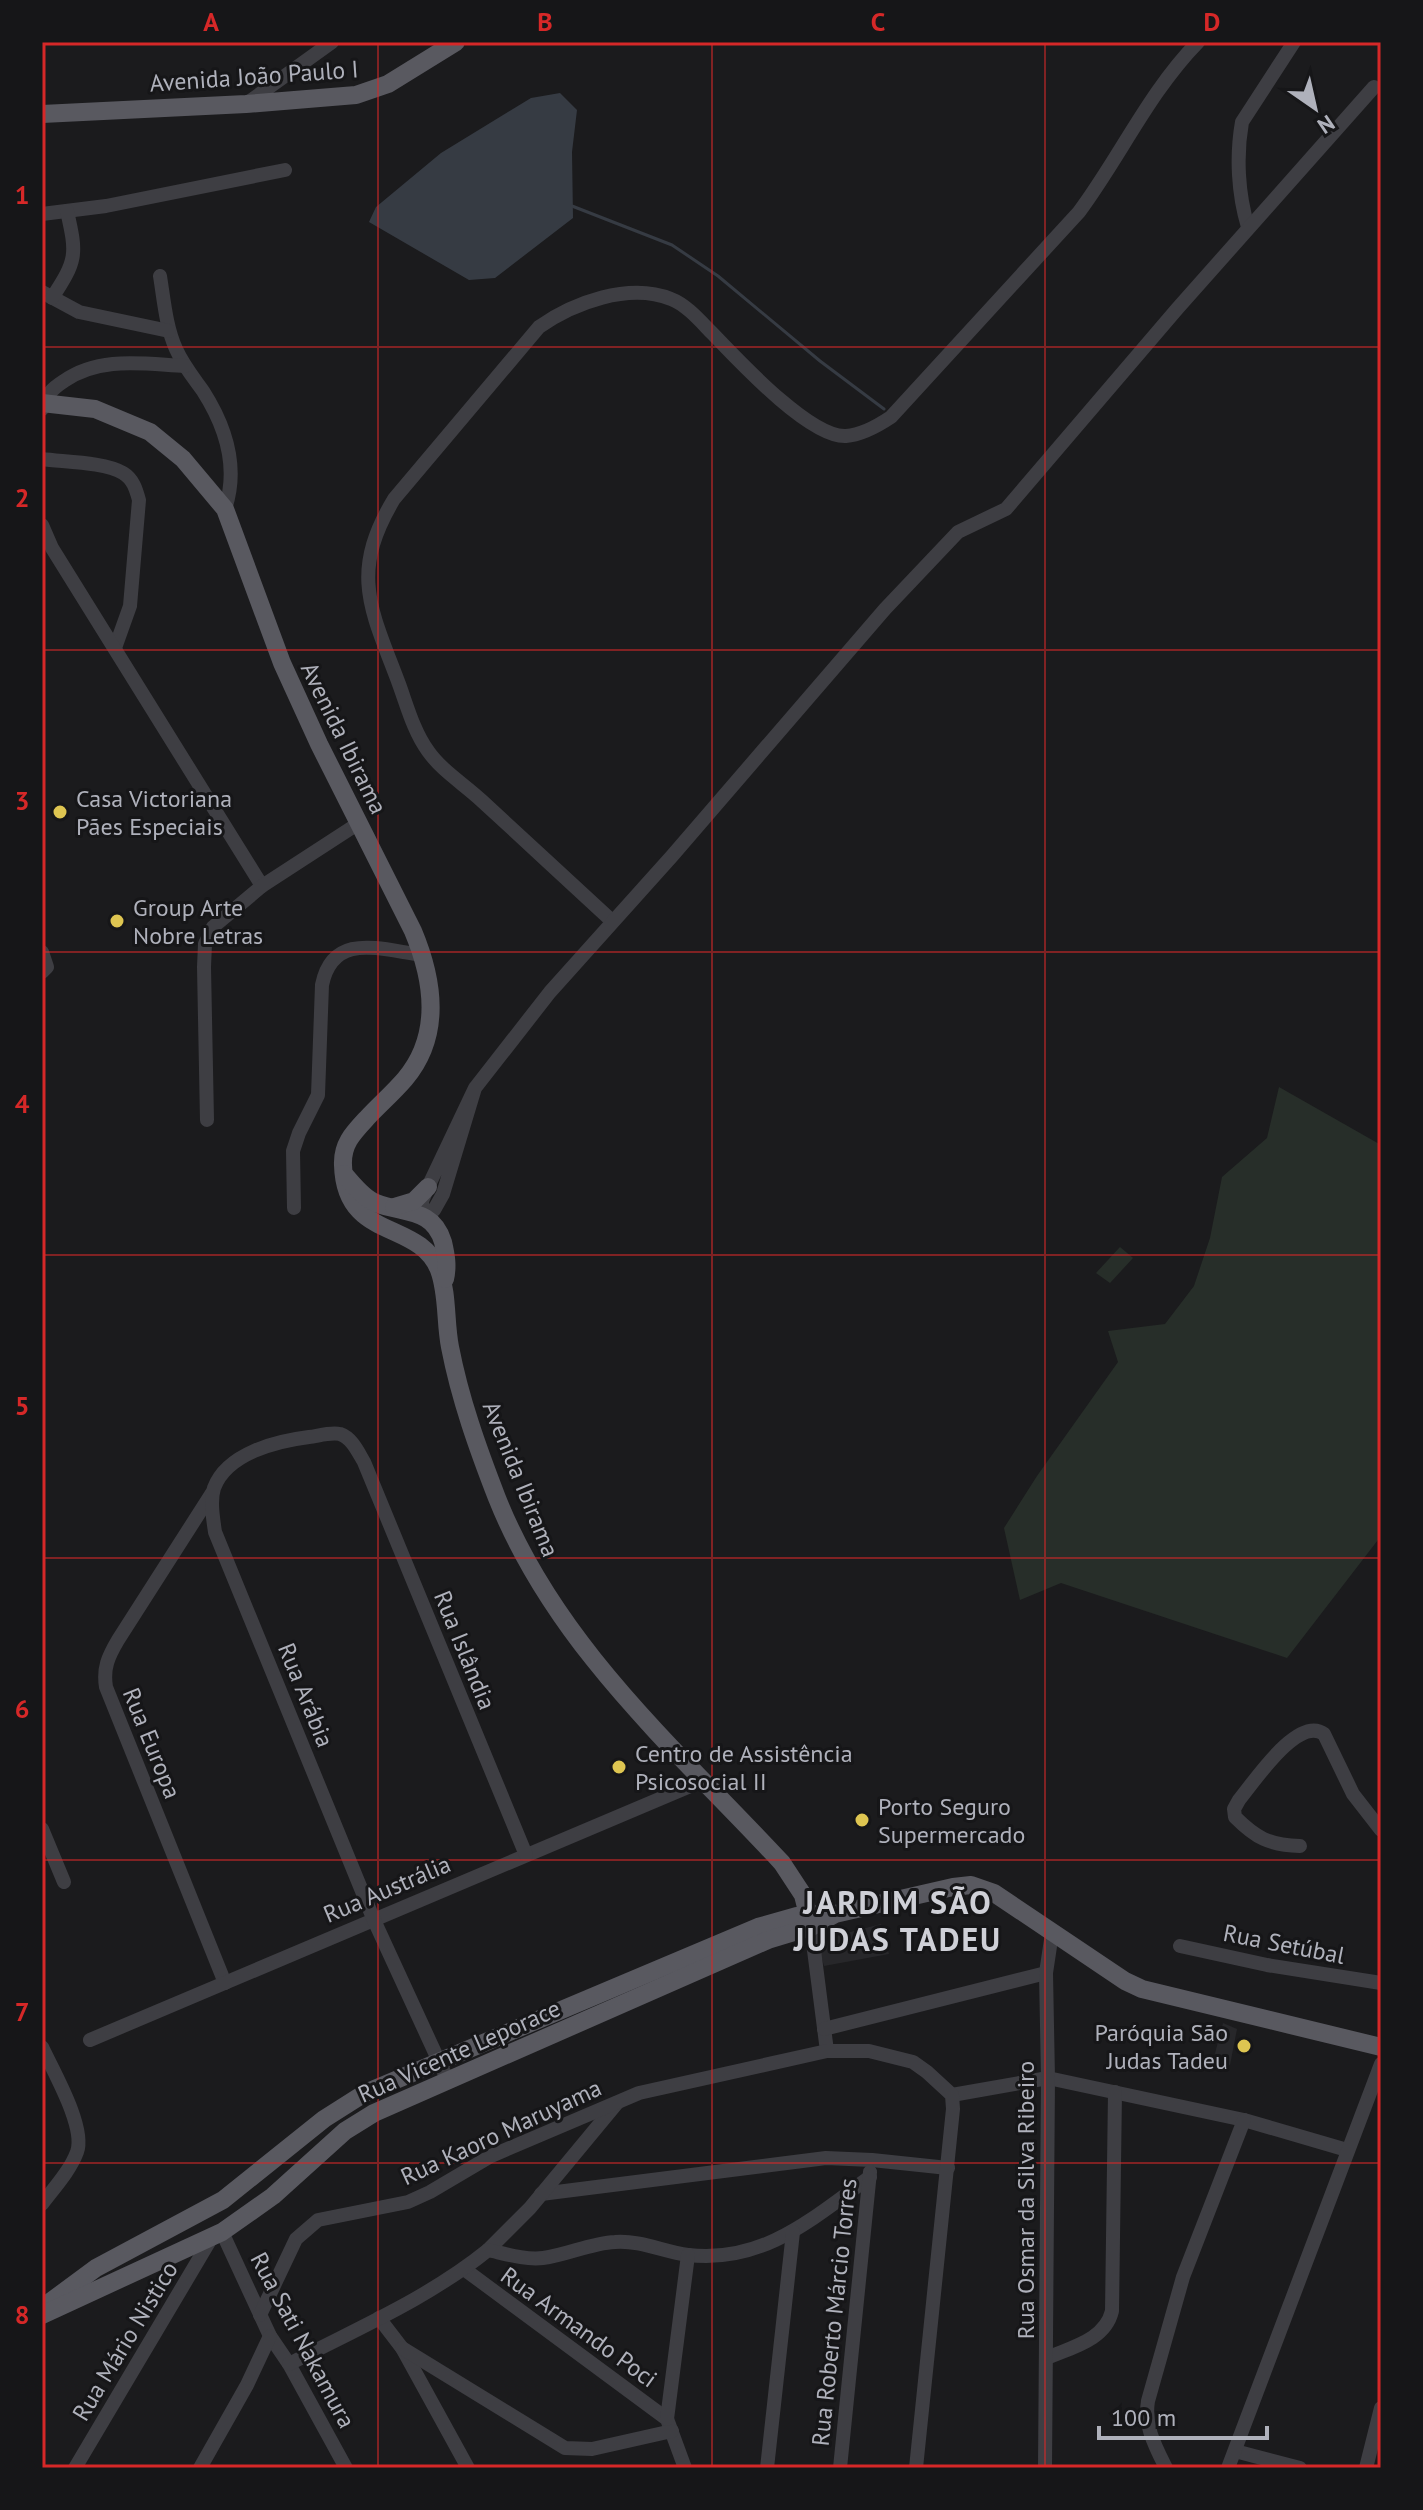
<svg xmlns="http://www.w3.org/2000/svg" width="1423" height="2510" viewBox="0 0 1423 2510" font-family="'PT Sans',sans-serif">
<rect width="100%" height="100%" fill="#1b1b1d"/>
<!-- built -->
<g fill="#27272a">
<path d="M881,1924L889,1954L824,1966L818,1944L839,1935Z"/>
<path d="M1223,2023L1237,2029L1230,2065L1213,2061Z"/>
</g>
<!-- green -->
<g fill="#272e29">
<path d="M1279,1087L1381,1145V1536L1287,1658L1061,1583L1020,1600L1004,1528L1037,1476L1118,1362L1108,1331L1165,1324L1194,1286L1210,1238L1222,1177L1267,1138Z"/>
<path d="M1120,1247L1133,1258L1110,1283L1096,1273Z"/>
</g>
<!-- water -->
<path fill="#363b43" d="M560,93L577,110L572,152L573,218L495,278L469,280L369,222L376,207L441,153L531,98Z"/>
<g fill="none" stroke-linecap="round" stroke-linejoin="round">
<!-- stream -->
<path stroke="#363b43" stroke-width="3" d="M572,206L672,245L718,276L820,361L884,409"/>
<!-- minor -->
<g stroke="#3e3e43" stroke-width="14">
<path d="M246,104L332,42"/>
<path d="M42,214L106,206L285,170"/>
<path d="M1248,227C1238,194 1236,156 1242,122L1294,42"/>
<path d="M160,276C164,301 166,327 176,349C183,365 193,377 203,391C226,427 239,467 225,509"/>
<path d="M42,292L79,312L169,331"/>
<path d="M52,298C77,260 77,255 67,211"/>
<path d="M42,409C44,396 53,388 64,381C100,356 143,364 185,366"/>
<path d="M42,459C64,462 105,462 123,473C133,479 136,489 139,500L130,606L115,648"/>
<path d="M42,525L52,548L262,886"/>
<path d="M612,921C569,881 525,841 482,801C464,784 442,771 428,751C414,732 407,706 399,684C371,609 349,574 394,499L539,327C573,303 629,282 671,299C687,305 701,322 713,334C738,360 810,438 846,436C862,435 879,425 891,417L1079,212C1120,157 1149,92 1198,42"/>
<path d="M42,952L47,967L42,972"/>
<path d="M475,1088L443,1194L434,1210L423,1215L422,1201L428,1187L475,1088L550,992L672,856L885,609L958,532L1006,509L1177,309L1374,87"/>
<path d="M207,1120L204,967L205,944L213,927L262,886L359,823"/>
<path d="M294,1208L293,1151L299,1133L318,1095L322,985C333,931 381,950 423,955"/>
<path d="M212,1493L118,1640C108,1657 103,1668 106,1687L225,1983"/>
<path d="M42,1829L64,1882"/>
<path d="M1300,1846C1269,1845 1256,1838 1235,1817L1234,1809L1239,1800C1254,1782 1298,1715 1324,1734L1353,1794L1381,1830"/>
<path d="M811,1927L827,2051"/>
<path d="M1180,1946L1267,1965L1381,1983"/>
<path d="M824,2029L1046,1973"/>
<path d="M90,2040L702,1781"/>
<path d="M42,2047C53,2071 86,2127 77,2152C70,2171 54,2188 42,2204"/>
<path d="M448,2081L373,1918L215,1532C213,1518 210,1501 214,1488C227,1453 277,1441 309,1437C318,1436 330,1432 340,1434C352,1438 358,1452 364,1462L526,1855"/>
<path d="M952,2095L1048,2078L1244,2120L1347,2150"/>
<path d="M541,2194L826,2158L872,2160L948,2168"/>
<path d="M222,2232L270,2336L289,2364L346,2468"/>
<path d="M488,2250L530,2208L617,2103"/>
<path d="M464,2269L667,2419L685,2468"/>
<path d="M260,2315L296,2239L318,2220L408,2202L430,2192L491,2156L639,2093L827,2051H869L913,2062L927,2072L952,2095L953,2109L916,2468"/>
<path d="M379,2318L402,2348L468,2468"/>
<path d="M402,2348L565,2448L592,2449L672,2431"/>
<path d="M1047,2358C1072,2347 1105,2340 1112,2311L1115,2092"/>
<path d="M289,2364C356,2329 429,2298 488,2250C506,2254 525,2260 543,2258C567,2255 591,2243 615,2242C640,2240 664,2252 688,2255C763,2264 813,2218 870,2177"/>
<path d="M667,2419L688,2255"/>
<path d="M1235,2451L1300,2468"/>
<path d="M75,2468L212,2237"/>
<path d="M200,2468L247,2385L270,2336"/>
<path d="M767,2468L793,2232"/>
<path d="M840,2468L870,2172"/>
<path d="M1045,2468L1048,2078L1046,1973L1052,1933"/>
<path d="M1166,2468C1155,2446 1144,2426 1148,2401L1183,2277L1244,2120"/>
<path d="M1228,2468L1381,2064"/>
<path d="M1366,2468L1381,2408"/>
</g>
<!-- major -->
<g stroke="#595960" stroke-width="18">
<path d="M42,114L246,104L356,95L388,84L456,42"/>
<path d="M42,403L95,409L150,432L183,459L225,509L282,663L319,744L413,931C434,981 442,1035 405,1079C393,1093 379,1105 367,1118C353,1133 342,1144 343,1165C345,1242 419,1219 439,1270C448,1294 445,1322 450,1347C460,1399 478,1449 497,1498C556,1646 676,1749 782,1863L803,1895L811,1927"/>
<path d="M344,1174C353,1184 363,1198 376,1203C404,1214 433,1208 443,1242C446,1255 448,1266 445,1279"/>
<path d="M394,1207L414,1201L428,1187"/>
<path d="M50,2302L96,2268L223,2200L324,2119L365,2093L758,1927L797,1916L821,1914"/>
<path d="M42,2315L222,2232L273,2196L345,2131L374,2113L768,1940L811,1927L835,1914L953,1887L971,1885L994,1893L1125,1981L1142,1989L1381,2047"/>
</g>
</g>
<!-- grid -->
<path fill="none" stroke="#d62828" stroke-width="2" stroke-opacity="0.55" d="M378,42V2468M712,42V2468M1045,42V2468M42,347H1381M42,650H1381M42,952H1381M42,1255H1381M42,1558H1381M42,1860H1381M42,2163H1381"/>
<!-- markers -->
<g fill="#dec551" stroke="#161618" stroke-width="3">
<circle cx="60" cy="812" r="8"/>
<circle cx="117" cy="921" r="8"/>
<circle cx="619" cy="1767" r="8"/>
<circle cx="862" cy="1820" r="8"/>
<circle cx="1244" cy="2046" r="8"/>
</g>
<g text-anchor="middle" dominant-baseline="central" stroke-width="6" stroke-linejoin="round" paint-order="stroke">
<!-- street labels -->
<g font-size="24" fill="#afb1bb" stroke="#161618">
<text transform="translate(254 76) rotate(-4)">Avenida João Paulo I</text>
<text transform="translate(344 738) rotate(64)">Avenida Ibirama</text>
<text transform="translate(521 1479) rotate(68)">Avenida Ibirama</text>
<text transform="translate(465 1650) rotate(68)">Rua Islândia</text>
<text transform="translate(306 1695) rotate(68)">Rua Arábia</text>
<text transform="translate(152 1743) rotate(68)">Rua Europa</text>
<text transform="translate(387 1889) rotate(-23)">Rua Austrália</text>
<text transform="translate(1284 1944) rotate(11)">Rua Setúbal</text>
<text transform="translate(459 2051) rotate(-24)">Rua Vicente Leporace</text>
<text transform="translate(501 2132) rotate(-25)">Rua Kaoro Maruyama</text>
<text transform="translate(1025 2200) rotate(-90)">Rua Osmar da Silva Ribeiro</text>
<text transform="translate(834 2312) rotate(-84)">Rua Roberto Márcio Torres</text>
<text transform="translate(579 2327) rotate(36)">Rua Armando Poci</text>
<text transform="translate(303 2340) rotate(62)">Rua Sati Nakamura</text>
<text transform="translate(125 2341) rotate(-59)">Rua Mário Nistico</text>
</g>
<!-- poi labels -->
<g font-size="24" fill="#afb1bb" stroke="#161618" text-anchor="start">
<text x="76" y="798">Casa Victoriana<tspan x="76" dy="28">Pães Especiais</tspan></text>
<text x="133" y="907">Group Arte<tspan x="133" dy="28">Nobre Letras</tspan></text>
<text x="635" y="1753">Centro de Assistência<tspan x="635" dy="28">Psicosocial II</tspan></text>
<text x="878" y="1806">Porto Seguro<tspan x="878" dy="28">Supermercado</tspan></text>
<text x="1228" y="2032" text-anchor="end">Paróquia São<tspan x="1228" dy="28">Judas Tadeu</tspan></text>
</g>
<!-- district labels -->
<g font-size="32" font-weight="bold" letter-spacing="2" fill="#cfd0d7" stroke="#161618">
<text x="898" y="1902">JARDIM SÃO<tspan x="898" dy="37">JUDAS TADEU</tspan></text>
</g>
</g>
<!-- border -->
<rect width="1423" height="2510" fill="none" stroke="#161618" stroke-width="88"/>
<!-- north arrow -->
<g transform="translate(1315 108) rotate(146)" stroke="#161618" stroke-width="6" paint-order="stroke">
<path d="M0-6L14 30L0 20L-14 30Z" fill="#afb1bb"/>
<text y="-12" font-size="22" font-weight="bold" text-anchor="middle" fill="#afb1bb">N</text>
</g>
<!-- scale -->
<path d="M1099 2426v12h168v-12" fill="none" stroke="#afb1bb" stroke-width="4"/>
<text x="1111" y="2426" font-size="24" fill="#afb1bb" stroke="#161618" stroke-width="6" paint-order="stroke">100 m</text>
<rect x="44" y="44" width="1335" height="2422" fill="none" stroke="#d62828" stroke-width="3"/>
<g font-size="26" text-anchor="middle" font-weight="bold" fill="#d62828">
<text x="211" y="31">A</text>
<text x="545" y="31">B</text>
<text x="878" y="31">C</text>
<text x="1212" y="31">D</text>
<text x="22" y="204">1</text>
<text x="22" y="507">2</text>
<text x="22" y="810">3</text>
<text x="22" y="1113">4</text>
<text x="22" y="1415">5</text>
<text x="22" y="1718">6</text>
<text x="22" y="2021">7</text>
<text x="22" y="2324">8</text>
</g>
</svg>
